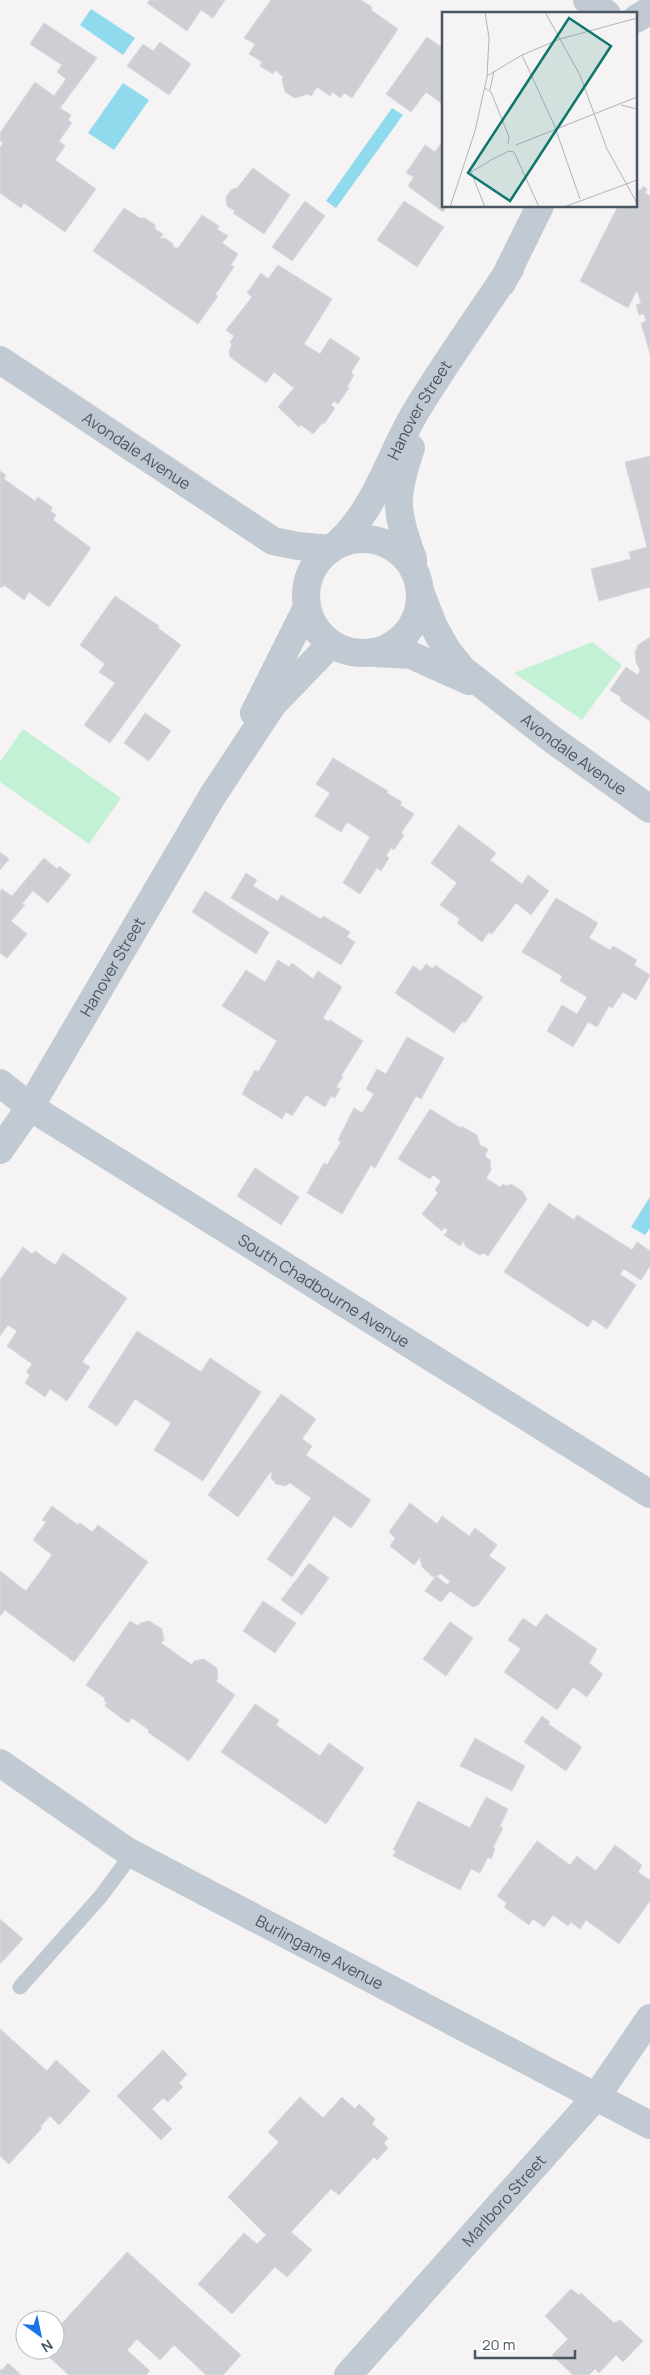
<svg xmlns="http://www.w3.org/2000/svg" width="650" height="2375" viewBox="0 0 650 2375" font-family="Manrope,sans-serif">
<rect width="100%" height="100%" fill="#f5f3f3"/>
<!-- green -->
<g fill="#c3f1d5">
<path d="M592,642L622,665L582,720L514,673Z"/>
<path d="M23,729L121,798L89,844L0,782V762Z"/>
</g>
<!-- water -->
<g fill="#90daee">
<path d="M91,9L135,38L123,55L80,25Z"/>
<path d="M123,83L149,100L114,150L88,133Z"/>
<path d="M392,108L403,115L336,208L326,201Z"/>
<path d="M650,1197V1228L645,1235L631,1227Z"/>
</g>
<!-- building -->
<g fill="#cdcfd5" stroke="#d7d9de">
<path d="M150,0H225L213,18L201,10L187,31L147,3Z"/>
<path d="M271,0H361L372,7L371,10L398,29L352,98L344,93L341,98L332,92L330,96L317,87L311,96L308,94L295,98L285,92L282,80L283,77L275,70L273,74L260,66L262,62L249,54L255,44L244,38Z"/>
<path d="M44,23L97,58L60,108L71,115L68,120L72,123L59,141L65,146L55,160L96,189L65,232L24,203L21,208L0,193V148L3,143L0,141V133L35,82L54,96L66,79L57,72L62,65L30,44Z"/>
<path d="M427,37L444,49V105L426,92L411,112L386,94Z"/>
<path d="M160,42L191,64L169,95L127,66L143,44L153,51Z"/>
<path d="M444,139V206H447L443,212L408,186L414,177L406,173L425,145L435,152Z"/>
<path d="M253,168L290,195L264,234L233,213L235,211L227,206L226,197L231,190L237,188Z"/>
<path d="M643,186L647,189L645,193L650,196V354L641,323L646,321L644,314L639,315L636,305L641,303L637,290L628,308L580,281L618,206H636V188L640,191Z"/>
<path d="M305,201L325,216L292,261L272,247Z"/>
<path d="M404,201L444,227L417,267L377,240Z"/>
<path d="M124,208L140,218H145L155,225V229L163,234L160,239L165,238L173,244L174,248H178L202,215L219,226L217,229L228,236L222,243L238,254L231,265L234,267L215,295L218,296L198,324L93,251Z"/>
<path d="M278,265L332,299L304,344L320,354L330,338L360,358L351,373L354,375L347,387L349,388L338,404L334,401L331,405L335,408L324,424L323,422L313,434L301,425L299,427L278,407L294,388L274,372L266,383L230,357L229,351L232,345L230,342L234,336L226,330L252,297L247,293L261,273L268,279Z"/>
<path d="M650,456V587L599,601L591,569L631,559L629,552L647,547L625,462Z"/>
<path d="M0,471L6,475L4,479L35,501L38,497L53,508L50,511L56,515L53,520L91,548L49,607L29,592L24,600L4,585L2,588L0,586Z"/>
<path d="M115,596L159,626L158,628L181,645L110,743L84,725L115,683L99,672L105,664L80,645Z"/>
<path d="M650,637V721L620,700L621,697L610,690L626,667L638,675L640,670L636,662L635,653L638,645Z"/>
<path d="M145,713L171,731L149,761L124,743Z"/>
<path d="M333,758L388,791L387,793L402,802L400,805L414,814L401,833L404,835L394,850L391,848L386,856L389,858L381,871L377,868L360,894L343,883L370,837L347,822L341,832L315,816L330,793L316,784Z"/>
<path d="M459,825L496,853L490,860L522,884L528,875L549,891L531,915L516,903L492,934L489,932L482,942L457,923L460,919L440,905L457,883L431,863Z"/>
<path d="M0,852L9,859L0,870Z"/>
<path d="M44,858L57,869L59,866L71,875L48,903L33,891L22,904L25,905L11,921L27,934L7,958L0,953V891L2,889L12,896Z"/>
<path d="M246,873L257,880L253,886L278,901L281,895L321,919L323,916L350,932L347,937L355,942L341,965L231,898Z"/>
<path d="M205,891L269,932L256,954L192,912Z"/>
<path d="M556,898L598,923L589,938L610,950L613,946L637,960L634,965L650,975L636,1000L623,992L612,1008L609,1006L597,1027L588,1022L573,1047L547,1031L562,1005L577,1014L587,997L560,981L562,976L522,952Z"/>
<path d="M278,960L289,967L292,963L313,979L318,971L342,987L323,1018L329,1022L330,1020L363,1041L341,1076L343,1077L336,1087L340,1089L335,1098L331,1096L325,1107L306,1095L292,1116L286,1112L282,1119L242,1094L255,1070L258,1072L277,1041L222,1006L246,970L265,982Z"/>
<path d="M426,964L433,969L435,965L483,997L465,1023L463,1021L454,1033L395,993L413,966L421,971Z"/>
<path d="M407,1037L444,1058L421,1099L416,1096L375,1168L371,1165L342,1214L307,1193L324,1163L327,1165L341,1142L338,1140L354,1108L362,1113L374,1094L366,1089L377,1069L386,1074Z"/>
<path d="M430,1109L459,1127H463L477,1135L480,1145L488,1149L485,1156L490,1160L491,1170L486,1178L500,1187L503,1184L506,1186L511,1184L522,1191L527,1199L488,1256L484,1253L479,1255L466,1247L463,1241L460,1246L444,1235L448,1230L444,1227L442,1231L422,1214L438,1193L435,1190L441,1181L433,1175L430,1179L398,1159Z"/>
<path d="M255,1168L299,1197L281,1225L237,1196Z"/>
<path d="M549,1203L574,1220L577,1215L632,1250L637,1242L650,1251V1266L641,1280L624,1269L620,1274L636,1285L607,1329L593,1319L588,1327L504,1272Z"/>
<path d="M23,1247L32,1254L35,1251L55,1265L63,1253L127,1298L82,1362L90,1367L67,1401L50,1389L45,1397L25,1383L30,1375L26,1372L32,1364L7,1346L17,1331L8,1325L0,1336V1280Z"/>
<path d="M137,1331L201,1372L210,1358L261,1392L203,1481L154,1450L171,1423L135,1399L117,1426L88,1407Z"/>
<path d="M281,1394L316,1419L302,1439L312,1446L306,1455L371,1500L351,1528L334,1516L292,1577L267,1559L311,1498L290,1483L285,1486L276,1484L271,1478L272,1470L238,1517L208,1495Z"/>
<path d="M410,1503L437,1524L442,1516L469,1536L475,1528L497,1545L489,1556L506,1568L478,1605L473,1607L450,1591L441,1602L425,1591L436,1576L447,1585L450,1581L441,1574L433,1577L422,1567L420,1557L414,1565L390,1546L395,1538L389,1532Z"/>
<path d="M52,1506L78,1525L80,1523L92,1532L98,1525L148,1562L74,1662L5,1610L0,1616V1571L26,1591L52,1555L33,1540L46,1522L42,1520Z"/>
<path d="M309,1563L329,1578L302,1615L281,1600Z"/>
<path d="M263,1601L296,1623L275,1653L243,1631Z"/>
<path d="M546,1614L597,1649L589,1663L603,1674L587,1697L573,1687L557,1710L504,1672L521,1649L508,1640L523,1618L536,1627Z"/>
<path d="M130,1621L138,1626L140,1623L149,1621L162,1629L164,1640L161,1643L192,1665L194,1661L204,1659L217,1668L218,1678L216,1681L235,1695L189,1761L148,1732L149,1730L132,1718L128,1723L105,1706L107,1702L104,1701L105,1698L86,1685Z"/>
<path d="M450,1622L473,1638L446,1676L423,1659Z"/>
<path d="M255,1704L279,1720L276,1725L320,1756L329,1743L364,1768L326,1824L221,1752Z"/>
<path d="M542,1716L550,1722L548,1724L582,1747L566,1771L524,1742Z"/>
<path d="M475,1738L525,1766L512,1791L460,1766Z"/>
<path d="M486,1797L508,1809L500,1826L503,1828L493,1848L495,1849L491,1859L488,1857L480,1873L471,1869L460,1890L393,1856L396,1851L393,1850L418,1801L470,1828Z"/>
<path d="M537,1841L570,1865L577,1856L596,1871L615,1845L642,1865L638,1872L650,1880V1901L619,1944L586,1920L580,1929L571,1922L568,1926L553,1915L544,1927L533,1919L529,1925L504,1907L507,1903L497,1896Z"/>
<path d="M0,1919L23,1939L0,1964Z"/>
<path d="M0,2029L47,2071L56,2060L90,2091L59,2125L50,2116L40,2127L42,2128L9,2164L0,2156Z"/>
<path d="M163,2050L187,2074L179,2083L183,2087L168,2102L163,2098L152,2109L172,2129L161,2140L117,2096Z"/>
<path d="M300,2097L323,2118L342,2097L355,2109L359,2104L375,2119L372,2124L388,2138L384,2143L388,2148L377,2160L374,2157L339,2195L331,2189L291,2232L312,2250L287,2277L275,2267L232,2314L198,2284L244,2233L257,2244L266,2235L228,2197L279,2142L268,2132Z"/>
<path d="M127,2252L241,2355L223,2375H206L174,2345L160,2360L137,2339L127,2350L150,2371L146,2375H69L41,2350H55V2331Z"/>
<path d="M571,2289L579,2295L581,2293L614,2323L620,2320L643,2341L623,2362L616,2355L599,2373L595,2369L589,2375H573L552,2355L568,2339L545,2316Z"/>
<path d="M8,2363L21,2375H0V2369L2,2370Z"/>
</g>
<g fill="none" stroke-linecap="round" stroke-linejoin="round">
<!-- lane -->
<path stroke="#c1cad2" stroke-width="15" d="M20,1987L101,1896L132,1854"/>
<!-- street -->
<g stroke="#c1cad2" stroke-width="28">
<path d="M587,0L607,14"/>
<path d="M636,19L650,10"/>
<path d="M502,283L540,206"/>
<path id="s1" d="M0,360L273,541L298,546L331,549C375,514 388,458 416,411C445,363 479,316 510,269"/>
<path d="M411,448C394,497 395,511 413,559V567"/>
<circle cx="363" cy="596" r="57"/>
<path id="s2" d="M420,591L434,627L447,650L462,669L553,740L650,809"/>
<path d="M375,653L411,655L469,681"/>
<path d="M254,713L307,607"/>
<path id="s3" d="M0,1083L30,1107L650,1494"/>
<path id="s4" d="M0,1150L30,1107L213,795L273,704L330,645"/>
<path id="s5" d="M0,1763L127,1851L650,2125"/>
<path id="s6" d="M348,2375L596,2097L650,2018"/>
</g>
</g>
<g text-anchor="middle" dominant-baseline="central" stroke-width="4.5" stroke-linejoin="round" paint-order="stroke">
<!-- street labels -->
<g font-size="16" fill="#4a5661" stroke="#fff">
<text stroke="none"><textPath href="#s1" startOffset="552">Hanover Street</textPath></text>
<text stroke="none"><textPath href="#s1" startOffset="164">Avondale Avenue</textPath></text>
<text stroke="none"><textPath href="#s2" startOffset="230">Avondale Avenue</textPath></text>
<text stroke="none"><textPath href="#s4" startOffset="215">Hanover Street</textPath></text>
<text stroke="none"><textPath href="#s3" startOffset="385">South Chadbourne Avenue</textPath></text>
<text stroke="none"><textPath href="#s5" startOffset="372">Burlingame Avenue</textPath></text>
<text stroke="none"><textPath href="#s6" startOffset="234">Marlboro Street</textPath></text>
</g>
</g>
<!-- overview -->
<g transform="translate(442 12)">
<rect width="195" height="195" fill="#f5f3f3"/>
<path fill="none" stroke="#b1b4b9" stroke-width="1" d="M103,0L138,63L165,137L195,191M80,43L113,115L138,187M45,64L80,43L118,27L195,6M43,76L49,80L67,125L66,132M48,78L52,59M179,93L195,97M74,133L195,85M47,149L67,139L72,140L97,195M29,160L48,149M29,160L43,195M8,195L33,119L45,65L47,26L43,0M122,195L195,168"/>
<path fill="#0f766e" fill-opacity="0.15" stroke="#0f766e" stroke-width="2.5" d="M127,6L169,34L68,189L26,161Z"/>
<rect width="195" height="195" fill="none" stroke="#4a5661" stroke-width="2.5"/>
</g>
<!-- north arrow -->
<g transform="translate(40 2335) rotate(147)"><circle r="24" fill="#ffffff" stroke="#b7bbc0"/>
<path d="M0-4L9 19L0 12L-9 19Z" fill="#1a73e8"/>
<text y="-8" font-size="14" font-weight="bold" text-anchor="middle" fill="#4a5661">N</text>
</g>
<!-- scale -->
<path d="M475 2350v8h100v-8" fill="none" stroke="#4a5661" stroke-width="2.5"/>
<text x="482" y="2350" font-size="15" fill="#4a5661" stroke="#ffffff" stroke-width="4" paint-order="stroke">20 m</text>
</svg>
